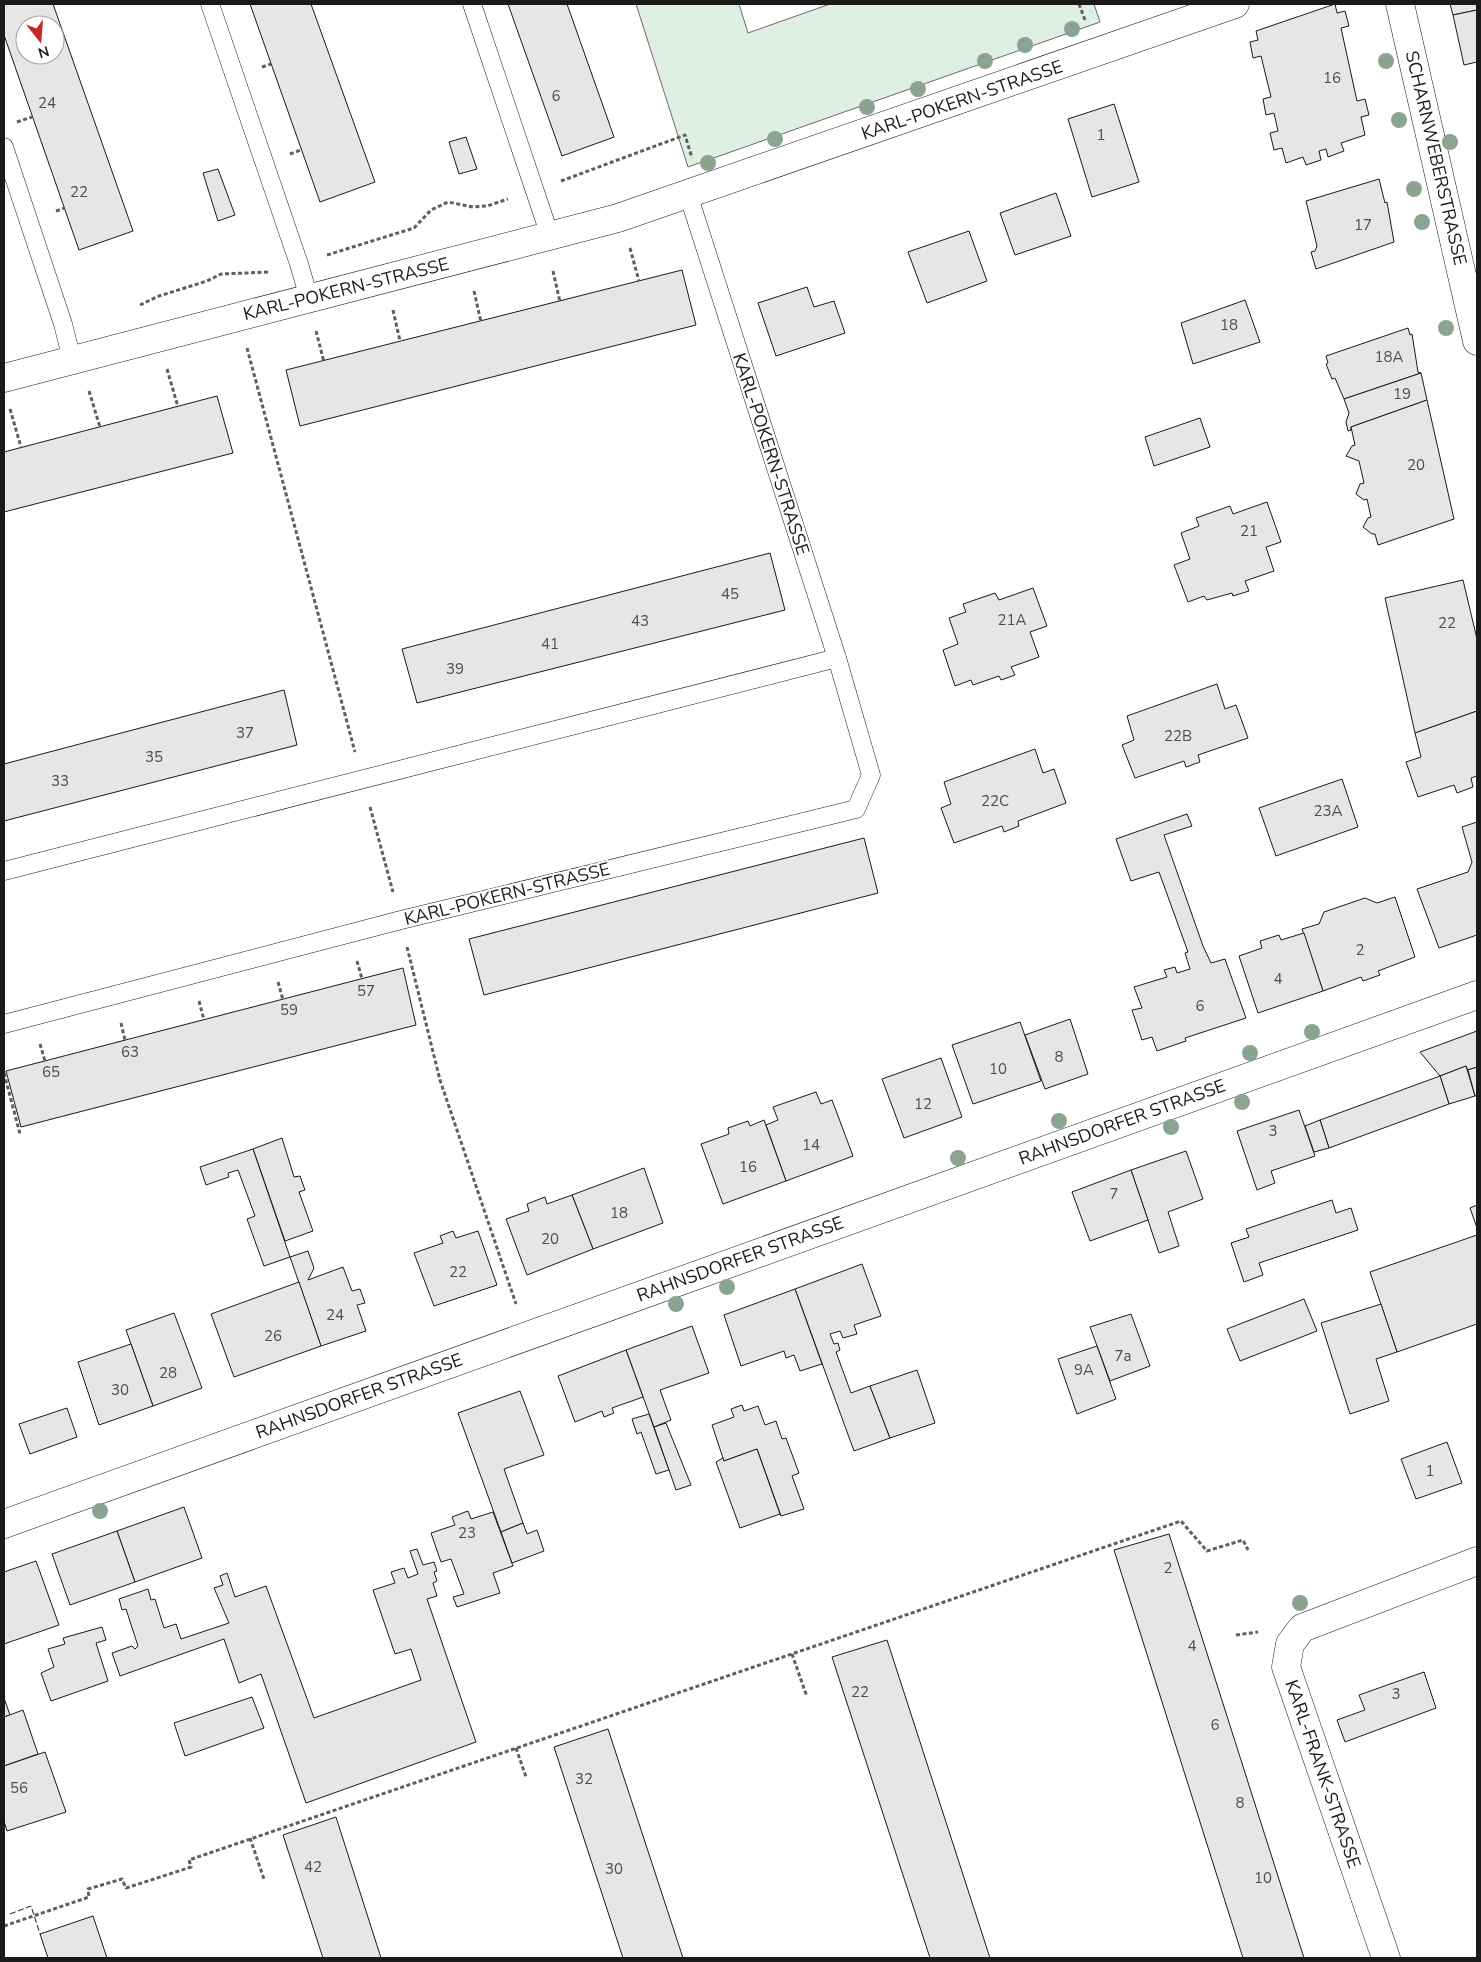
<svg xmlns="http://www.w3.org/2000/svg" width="1481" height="1962" viewBox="0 0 1481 1962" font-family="'Nunito Sans',sans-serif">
<rect width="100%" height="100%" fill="#fff"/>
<!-- green -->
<path fill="#e0efe3" stroke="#6a6a6a" d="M636,4H739L748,33L830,4H1094L1100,22L688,167Z"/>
<!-- building -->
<g fill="#e6e6e6" stroke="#1a1a1a" fill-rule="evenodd">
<path d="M4,4H53L133,231L79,250L4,35ZM25,25H55V55H25Z"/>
<path d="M250,4H311L375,182L320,202Z"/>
<path d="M508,4H567L614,137L562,156Z"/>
<path d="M1335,4L1337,13L1345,11L1349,26L1341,28L1357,101L1365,99L1369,115L1361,117L1365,135L1341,143L1344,151L1328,157L1326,149L1319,151L1321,160L1306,165L1303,157L1286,163L1282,148L1274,150L1270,133L1278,131L1274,113L1266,115L1263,99L1271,97L1261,56L1253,58L1250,42L1258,40L1256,31Z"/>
<path d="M1450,4H1477V10L1453,15Z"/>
<path d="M1477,10V62L1464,65L1453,15Z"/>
<path d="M1114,104L1139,182L1092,197L1068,119Z"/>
<path d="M466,137L477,169L459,174L449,142Z"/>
<path d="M218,169L235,215L218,221L203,173Z"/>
<path d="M1379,179L1385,203L1387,202L1394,242L1316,269L1311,252L1315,251L1317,246L1306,201Z"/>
<path d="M1056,193L1071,236L1015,255L1000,213Z"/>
<path d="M969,231L987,281L927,303L908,252Z"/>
<path d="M682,270L696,325L300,426L286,370Z"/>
<path d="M807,287L814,307L834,301L845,333L776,356L758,303Z"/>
<path d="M1245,300L1260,342L1193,364L1181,323Z"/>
<path d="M1408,328L1410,335L1412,334L1418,372L1421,373L1344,399L1335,378L1332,379L1326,364L1328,363L1326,356Z"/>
<path d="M1421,373L1427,400L1351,427V430L1348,431L1346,422L1349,413L1344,399Z"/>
<path d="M217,396L233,453L4,512V452Z"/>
<path d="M1427,400L1454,519L1378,545L1375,534H1372L1363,527L1368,518L1371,517L1367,499L1364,500L1356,494L1360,484L1364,483L1359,461L1346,456L1352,446L1355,445L1351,427Z"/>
<path d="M1200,418L1210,447L1154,466L1145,437Z"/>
<path d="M1267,502L1281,542L1266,547L1274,571L1245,581L1249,591L1233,596L1232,593L1207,600L1204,596L1188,602L1174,565L1190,559L1181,533L1199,526L1196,518L1230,506L1233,514Z"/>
<path d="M770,553L785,610L417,703L402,649Z"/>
<path d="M1463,580L1477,639V711L1415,733L1385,598Z"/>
<path d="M1033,588L1047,626L1030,632L1039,657L1011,667L1015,675L1001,680L999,676L973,685L971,680L955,686L943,650L958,644L949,618L966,612L963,604L995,593L999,600Z"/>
<path d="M1217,684L1225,709L1236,705L1248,738L1198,755L1200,762L1186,767L1184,761L1135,778L1122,745L1134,740L1127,716Z"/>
<path d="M284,690L297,745L4,821V764Z"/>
<path d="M1477,711V776L1471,778L1473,787L1457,793L1454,785L1418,797L1406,762L1421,757L1415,733Z"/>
<path d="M1035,749L1043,773L1054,769L1066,803L1018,821L1019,826L1004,832L1002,826L954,843L941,808L951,804L944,782Z"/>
<path d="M1342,779L1358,827L1276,856L1259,808Z"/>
<path d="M1187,814L1192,826L1164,835L1203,946L1211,963L1225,959L1246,1018L1185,1038L1186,1041L1157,1051L1152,1037L1142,1040L1132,1010L1142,1008L1134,987L1167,977L1164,970L1175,967L1177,973L1190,969L1185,953L1188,952L1159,872L1131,881L1116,839Z"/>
<path d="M1477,822V935L1439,948L1417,889L1468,872L1472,862L1462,827Z"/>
<path d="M864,838L878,893L484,995L469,939Z"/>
<path d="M1395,897L1415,957L1378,971L1380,975L1363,981L1361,977L1323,991L1302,929L1319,924L1324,912L1365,898L1377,903Z"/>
<path d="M1304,933L1323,991L1258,1013L1239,956L1262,948L1260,941L1279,935L1281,940Z"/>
<path d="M403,968L416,1025L21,1127L6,1071Z"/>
<path d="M1070,1019L1088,1074L1045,1089L1025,1035Z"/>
<path d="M1020,1022L1041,1081L973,1104L952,1045Z"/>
<path d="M1477,1031V1067L1468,1070L1466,1066L1440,1076L1420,1052Z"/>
<path d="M941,1058L962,1117L904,1138L882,1079Z"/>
<path d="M1466,1066L1475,1096L1449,1104L1440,1076Z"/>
<path d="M1477,1067V1095L1475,1096L1468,1070Z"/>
<path d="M1440,1076L1449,1104L1329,1148L1320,1120Z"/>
<path d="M816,1092L821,1104L832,1100L853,1156L786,1181L766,1125L778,1120L773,1107Z"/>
<path d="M1299,1110L1315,1156L1271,1171L1275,1183L1257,1190L1237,1131Z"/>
<path d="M764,1120L786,1181L723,1204L701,1144L729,1134L728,1128L748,1121L750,1126Z"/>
<path d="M1320,1120L1329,1148L1314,1152L1305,1126Z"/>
<path d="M282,1138L294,1177L300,1176L305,1190L299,1192L313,1231L285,1241L253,1149Z"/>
<path d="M253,1149L290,1257L264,1266L247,1219L255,1216L238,1170L228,1173L229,1177L206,1185L200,1167Z"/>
<path d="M1186,1151L1203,1199L1168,1212L1179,1246L1159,1253L1131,1170Z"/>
<path d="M644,1168L663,1223L593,1249L572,1195Z"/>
<path d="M1131,1170L1148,1220L1090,1241L1072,1192Z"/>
<path d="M572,1195L593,1249L527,1275L506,1219L529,1211L527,1204L545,1197L547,1204Z"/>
<path d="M1332,1200L1336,1213L1351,1208L1358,1230L1259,1263L1263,1275L1244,1282L1231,1243L1249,1237L1246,1229Z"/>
<path d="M1477,1205V1228L1470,1208Z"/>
<path d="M453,1231L456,1238L478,1231L497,1285L434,1306L414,1253L443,1243L440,1236Z"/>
<path d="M1477,1235V1324L1397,1352L1370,1272Z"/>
<path d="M308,1251L314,1268L308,1280L343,1267L352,1291L360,1289L365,1303L357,1305L366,1331L321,1346L290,1257Z"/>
<path d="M862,1264L881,1316L854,1325L857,1334L843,1338L840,1331L830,1334L834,1344L838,1343L840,1350L836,1352L851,1393L870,1386L890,1438L854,1451L795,1289Z"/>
<path d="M299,1282L321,1346L234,1377L211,1314Z"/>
<path d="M795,1289L822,1364L800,1371L794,1355L786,1358L784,1351L741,1366L724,1315Z"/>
<path d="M1304,1299L1317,1331L1240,1361L1227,1329Z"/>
<path d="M1381,1304L1397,1352L1376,1359L1389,1401L1350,1414L1321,1323Z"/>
<path d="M174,1313L202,1388L153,1406L126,1330Z"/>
<path d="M1131,1314L1150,1366L1110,1381L1090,1327Z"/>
<path d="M692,1326L709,1373L660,1390L671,1420L654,1427L626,1350Z"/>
<path d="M131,1344L153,1406L99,1425L78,1362Z"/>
<path d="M1097,1346L1116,1399L1077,1414L1058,1359Z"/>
<path d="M626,1350L643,1397L612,1408L614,1413L604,1417L602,1411L575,1422L558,1376Z"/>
<path d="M917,1370L935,1423L890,1438L870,1386Z"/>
<path d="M520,1391L544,1455L504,1469L523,1523L501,1532L458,1413Z"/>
<path d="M742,1405L744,1411L758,1406L765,1425L776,1421L782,1439L786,1438L799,1473L792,1476L804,1509L781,1516L757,1449L724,1461L712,1425L734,1417L731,1409Z"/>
<path d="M67,1408L77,1437L30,1454L19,1424Z"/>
<path d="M649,1414L669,1470L656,1474L641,1432L637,1434L632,1419Z"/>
<path d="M666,1423L691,1485L676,1490L654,1427Z"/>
<path d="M1447,1442L1462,1483L1416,1499L1401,1459Z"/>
<path d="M757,1449L780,1514L740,1528L716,1462L723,1458L724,1461Z"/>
<path d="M184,1507L202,1558L135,1582L117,1531Z"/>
<path d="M468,1511L471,1519L493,1512L513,1566L493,1573L500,1593L457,1607L453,1597L464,1594L451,1559L441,1562L431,1533L455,1525L452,1517Z"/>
<path d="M523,1523L527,1534L537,1530L544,1551L512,1563L501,1532Z"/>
<path d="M117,1531L135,1582L70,1605L52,1554Z"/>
<path d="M1169,1534L1304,1958H1243L1114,1550Z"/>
<path d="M417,1549L423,1565L434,1562L437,1571L434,1572L437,1581L433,1583L437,1596L427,1599L476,1742L306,1803L261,1674L239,1683L224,1639L120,1676L112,1653L132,1646L135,1649L138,1646L126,1609L122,1610L119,1599L148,1589L151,1600L155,1599L164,1628L176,1624L181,1639L229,1623L214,1588L223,1585L220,1576L227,1573L235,1597L266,1586L314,1718L421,1680L411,1649L395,1654L373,1590L395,1583L391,1572L404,1568L408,1578L418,1574L410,1551Z"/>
<path d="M36,1561L59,1625L4,1644V1572Z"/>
<path d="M102,1627L106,1640L96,1643L108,1681L51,1701L41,1673L54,1667L48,1649L65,1644L63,1638Z"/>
<path d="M887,1640L990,1958H930L832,1657Z"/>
<path d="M1424,1672L1436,1708L1345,1742L1337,1720L1365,1710L1359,1695Z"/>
<path d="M252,1697L264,1728L185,1756L174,1723Z"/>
<path d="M4,1698L10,1715L4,1717Z"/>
<path d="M23,1710L38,1754L4,1766V1717Z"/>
<path d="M608,1729L683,1958H623L554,1747Z"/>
<path d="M45,1752L66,1812L7,1831L4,1821V1766Z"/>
<path d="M336,1817L381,1958H323L283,1835Z"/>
<path d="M93,1916L107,1958H48L40,1934Z"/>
</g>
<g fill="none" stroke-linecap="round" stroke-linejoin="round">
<defs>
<g id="lane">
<path d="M210,4L299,264L309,298"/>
<path d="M472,4L550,236"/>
<path d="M4,147L63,324L72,360"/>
<path d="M4,871L837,658"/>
<path d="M4,1024L401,920L856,809L871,775L837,658L688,194"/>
</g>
<g id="street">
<path d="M1400,4L1477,341"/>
<path d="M4,378L618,218L1235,4"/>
<path d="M4,1524L1477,995"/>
<path d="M1386,1958L1286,1667L1290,1644L1302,1628L1477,1561"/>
</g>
</defs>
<!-- lane casing -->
<use href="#lane" stroke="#1a1a1a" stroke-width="19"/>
<!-- street casing -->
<use href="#street" stroke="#1a1a1a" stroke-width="29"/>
<!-- path -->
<g stroke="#5f5f5f" stroke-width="3" stroke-dasharray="4 2.5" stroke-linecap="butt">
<path d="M1079,4L1085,20"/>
<path d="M262,67L271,64"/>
<path d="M17,122L32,117"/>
<path d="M290,154L301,150"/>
<path d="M561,181L685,135L692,158"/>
<path d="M56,211L65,208"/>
<path d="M630,248L639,281"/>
<path d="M327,255L414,228L431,210L448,202L473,207L487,206L508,199"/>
<path d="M553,271L560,302"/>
<path d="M474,291L481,322"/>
<path d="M140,305L159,296L207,281L221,274L270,272"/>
<path d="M393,310L400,341"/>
<path d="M316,331L324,362"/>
<path d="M247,348L355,752"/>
<path d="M167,369L178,407"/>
<path d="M89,391L100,427"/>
<path d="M10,409L21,447"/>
<path d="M370,807L393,892"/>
<path d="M407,947L440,1080L516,1304"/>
<path d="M357,961L362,979"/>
<path d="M278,982L283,1000"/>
<path d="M199,1001L204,1020"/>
<path d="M121,1023L125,1040"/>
<path d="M40,1044L45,1061"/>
<path d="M4,1073L20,1134"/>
<path d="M1236,1635L1258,1632"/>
<path d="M792,1654L807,1697"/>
<path d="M516,1748L526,1777"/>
<path d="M250,1838L264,1879"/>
<path d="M4,1926L89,1897L88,1889L122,1879L126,1888L191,1867L189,1860L1181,1521L1207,1551L1243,1540L1248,1550"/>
</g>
<!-- lane -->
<use href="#lane" stroke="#fff" stroke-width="18"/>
<!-- street -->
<use href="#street" stroke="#fff" stroke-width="28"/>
<!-- fence -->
<path stroke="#1a1a1a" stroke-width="1" stroke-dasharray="6 2.5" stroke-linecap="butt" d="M10,1914L31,1906L40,1934"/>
</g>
<!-- trees -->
<g fill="#8aa48f">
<circle cx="1072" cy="29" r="8"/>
<circle cx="1025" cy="45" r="8"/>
<circle cx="985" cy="61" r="8"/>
<circle cx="1386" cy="61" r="8"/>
<circle cx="918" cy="89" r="8"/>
<circle cx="867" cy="107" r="8"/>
<circle cx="1399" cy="120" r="8"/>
<circle cx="775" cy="139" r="8"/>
<circle cx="1450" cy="142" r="8"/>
<circle cx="708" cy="163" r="8"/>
<circle cx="1414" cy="189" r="8"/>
<circle cx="1422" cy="222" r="8"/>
<circle cx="1446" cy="328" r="8"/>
<circle cx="1312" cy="1032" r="8"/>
<circle cx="1250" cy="1053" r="8"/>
<circle cx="1242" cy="1102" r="8"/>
<circle cx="1059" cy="1121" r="8"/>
<circle cx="1171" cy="1127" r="8"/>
<circle cx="958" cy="1158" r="8"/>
<circle cx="727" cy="1287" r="8"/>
<circle cx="676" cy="1304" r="8"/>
<circle cx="100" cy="1511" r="8"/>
<circle cx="1300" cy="1603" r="8"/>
</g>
<g text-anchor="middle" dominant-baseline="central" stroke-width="4" stroke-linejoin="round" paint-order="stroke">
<!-- number labels -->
<g font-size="15" fill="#4d4d4d">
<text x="1332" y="78">16</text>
<text x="556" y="96">6</text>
<text x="47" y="103">24</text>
<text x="1101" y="135">1</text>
<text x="79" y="192">22</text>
<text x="1363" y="225">17</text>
<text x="1229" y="325">18</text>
<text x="1389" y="357">18A</text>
<text x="1402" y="394">19</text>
<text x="1416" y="465">20</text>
<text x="1249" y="531">21</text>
<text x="730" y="594">45</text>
<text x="1012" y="620">21A</text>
<text x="640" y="621">43</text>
<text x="1447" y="623">22</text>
<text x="550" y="644">41</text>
<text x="455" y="669">39</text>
<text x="245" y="733">37</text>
<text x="1178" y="736">22B</text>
<text x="154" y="757">35</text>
<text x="60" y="781">33</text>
<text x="995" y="801">22C</text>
<text x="1328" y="811">23A</text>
<text x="1360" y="950">2</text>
<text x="1278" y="979">4</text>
<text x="366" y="991">57</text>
<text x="1200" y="1006">6</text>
<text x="289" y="1010">59</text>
<text x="130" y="1052">63</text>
<text x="1059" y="1057">8</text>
<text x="998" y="1069">10</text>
<text x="51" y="1072">65</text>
<text x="923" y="1104">12</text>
<text x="1273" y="1131">3</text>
<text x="811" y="1145">14</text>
<text x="748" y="1167">16</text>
<text x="1114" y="1194">7</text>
<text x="619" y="1213">18</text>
<text x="550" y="1239">20</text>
<text x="458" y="1272">22</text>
<text x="335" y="1315">24</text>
<text x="273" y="1336">26</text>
<text x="1123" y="1356">7a</text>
<text x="1084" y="1370">9A</text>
<text x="168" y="1373">28</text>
<text x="120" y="1390">30</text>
<text x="1430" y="1471">1</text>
<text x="467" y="1533">23</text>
<text x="1168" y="1568">2</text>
<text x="1192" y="1646">4</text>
<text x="860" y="1692">22</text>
<text x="1396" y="1694">3</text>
<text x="1215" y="1725">6</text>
<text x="584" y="1779">32</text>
<text x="19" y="1788">56</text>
<text x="1240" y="1803">8</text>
<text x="313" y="1867">42</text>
<text x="614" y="1869">30</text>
<text x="1263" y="1878">10</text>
</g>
<!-- street labels -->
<g font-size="18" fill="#1a1a1a" stroke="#fff">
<text transform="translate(962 100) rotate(-19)">KARL-POKERN-STRASSE</text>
<text transform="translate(1436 158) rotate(77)">SCHARNWEBERSTRASSE</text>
<text transform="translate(346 289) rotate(-14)">KARL-POKERN-STRASSE</text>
<text transform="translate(771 454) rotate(72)">KARL-POKERN-STRASSE</text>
<text transform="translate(507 894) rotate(-14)">KARL-POKERN-STRASSE</text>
<text transform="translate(1122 1122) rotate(-20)">RAHNSDORFER STRASSE</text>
<text transform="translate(740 1259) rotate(-20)">RAHNSDORFER STRASSE</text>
<text transform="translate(359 1396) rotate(-20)">RAHNSDORFER STRASSE</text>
<text transform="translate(1323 1774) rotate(71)">KARL-FRANK-STRASSE</text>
</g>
</g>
<!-- border -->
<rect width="1481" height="1962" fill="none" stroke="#1a1a1a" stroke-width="10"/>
<!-- north arrow -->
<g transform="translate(40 40) rotate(163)"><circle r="24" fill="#ffffff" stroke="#a3a3a3"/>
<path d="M0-4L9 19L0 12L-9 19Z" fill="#c62828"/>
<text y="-8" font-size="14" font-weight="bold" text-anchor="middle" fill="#1a1a1a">N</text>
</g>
</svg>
